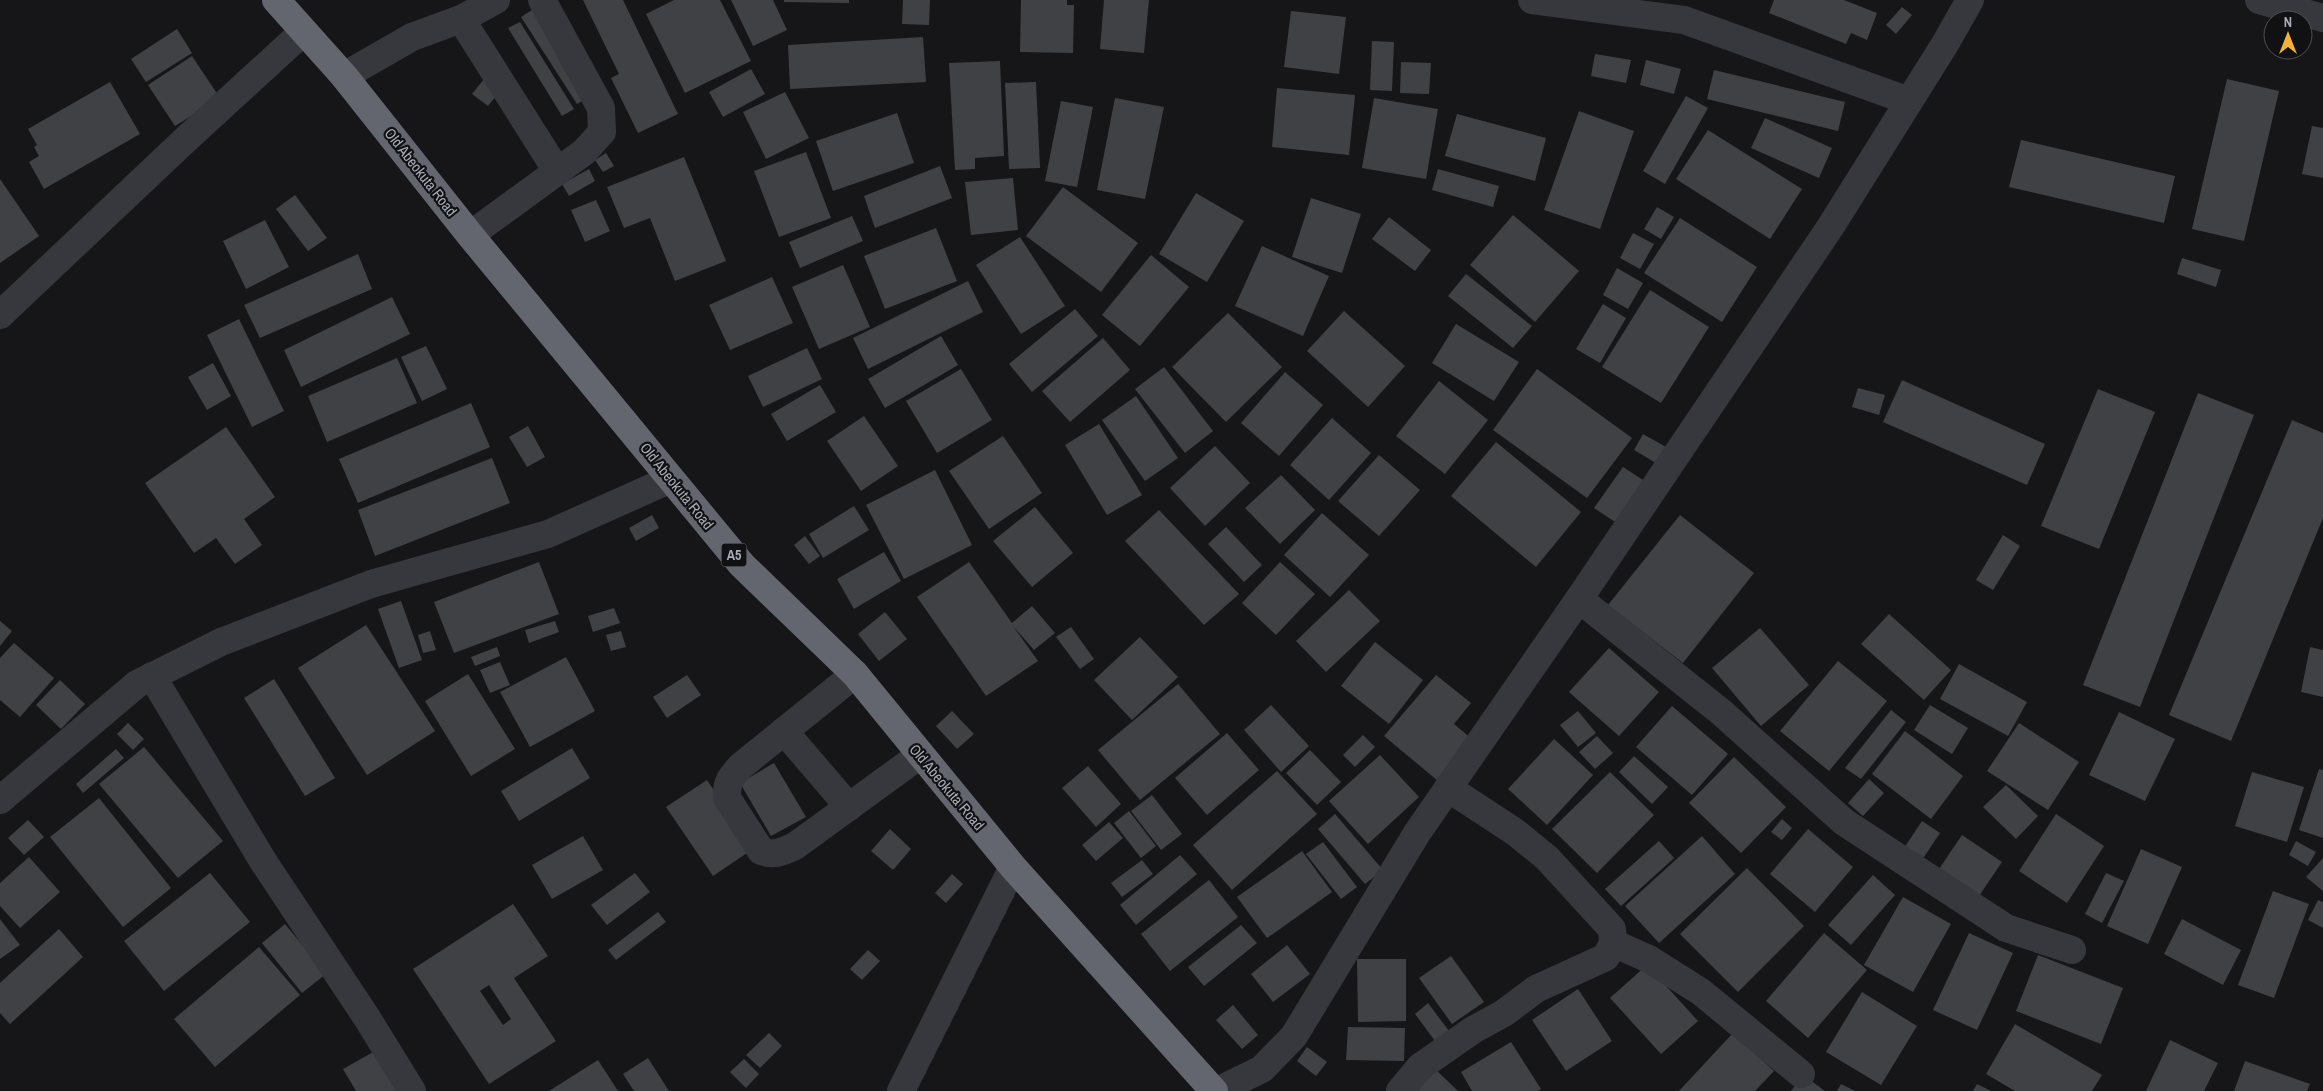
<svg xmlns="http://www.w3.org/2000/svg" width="2323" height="1091" viewBox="0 0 2323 1091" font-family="'Archivo Narrow',sans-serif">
<rect width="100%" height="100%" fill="#161618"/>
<!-- building -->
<g fill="#404145" fill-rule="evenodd">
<path d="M583,0H623L678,114L638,133L611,78L619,74Z"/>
<path d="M674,0H720L751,61L685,93L646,14Z"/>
<path d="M731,0H773L787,30L753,46Z"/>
<path d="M784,0H849V3L784,2Z"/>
<path d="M903,0H930L929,25L902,24Z"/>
<path d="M1021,0H1067V5H1074L1073,53L1020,52Z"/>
<path d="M1104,0H1149L1144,53L1100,49Z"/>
<path d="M1774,0H1844L1877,13L1867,40L1851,33L1846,44L1769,13Z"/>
<path d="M1902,7L1912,15L1896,34L1886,25Z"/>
<path d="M535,8L591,96L577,104L521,17Z"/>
<path d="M1291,11L1346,17L1339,74L1284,67Z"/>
<path d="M520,22L574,109L562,116L508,28Z"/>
<path d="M177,29L192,53L146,82L131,59Z"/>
<path d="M923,37L926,82L790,89L788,45Z"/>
<path d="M1372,41L1394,42L1392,91L1370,90Z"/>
<path d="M1595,54L1631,60L1626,83L1591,76Z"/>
<path d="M192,56L220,98L175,126L148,85Z"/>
<path d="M1646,60L1681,69L1674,94L1640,85Z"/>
<path d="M1000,61L1004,156L975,158V169L955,170L949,63Z"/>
<path d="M1401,62L1431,63L1429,94L1400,93Z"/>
<path d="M751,69L765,94L723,117L709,92Z"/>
<path d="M1714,70L1845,102L1838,131L1707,99Z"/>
<path d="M484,79L500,91L488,106L472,94Z"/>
<path d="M2227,79L2279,91L2244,241L2192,229Z"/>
<path d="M110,82L140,134L44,189L29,162L39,156L34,147L37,145L28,129Z"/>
<path d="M1036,82L1040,168L1009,169L1005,83Z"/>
<path d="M1277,88L1355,95L1349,155L1272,147Z"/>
<path d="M785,92L809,138L766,159L743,112Z"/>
<path d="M1686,96L1708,108L1665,184L1643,171Z"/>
<path d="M1115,98L1164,107L1145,199L1097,190Z"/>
<path d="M1374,98L1438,109L1426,179L1362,168Z"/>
<path d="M1061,101L1093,107L1077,187L1045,181Z"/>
<path d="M1579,111L1634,131L1600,229L1544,210Z"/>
<path d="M897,113L914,163L833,191L816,141Z"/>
<path d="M1457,114L1546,138L1535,181L1445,156Z"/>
<path d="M1765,118L1832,148L1819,178L1751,148Z"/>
<path d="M2312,126L2323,128V178L2302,174Z"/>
<path d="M1708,130L1802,189L1770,239L1676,179Z"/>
<path d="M2021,140L2175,176L2164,223L2009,187Z"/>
<path d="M806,152L831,218L779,237L754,171Z"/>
<path d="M606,153L614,166L603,172L595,160Z"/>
<path d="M684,157L726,261L675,281L650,218L624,228L607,187Z"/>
<path d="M940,166L952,198L875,228L864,196Z"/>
<path d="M589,169L595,181L569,196L562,184Z"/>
<path d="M1438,169L1499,186L1493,207L1432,190Z"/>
<path d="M1013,178L1018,230L971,235L965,182Z"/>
<path d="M0,179L39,236L0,263Z"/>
<path d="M1063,187L1138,243L1101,292L1026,236Z"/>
<path d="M1196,193L1244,221L1207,282L1159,254Z"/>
<path d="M295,195L327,238L308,251L276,209Z"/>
<path d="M1311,198L1361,214L1342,273L1292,257Z"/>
<path d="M596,200L610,231L585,242L571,210Z"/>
<path d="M1657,207L1674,217L1661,239L1644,229Z"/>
<path d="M1513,215L1579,271L1535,322L1470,265Z"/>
<path d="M852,216L863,241L800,268L789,242Z"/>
<path d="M1389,217L1431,250L1415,271L1372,239Z"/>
<path d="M1680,218L1757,267L1722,322L1644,273Z"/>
<path d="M265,220L289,267L246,289L223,241Z"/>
<path d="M936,228L957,281L885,309L864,256Z"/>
<path d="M1633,233L1654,244L1640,269L1620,258Z"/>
<path d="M1020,237L1065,306L1021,334L976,265Z"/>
<path d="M1262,246L1329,276L1303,336L1235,306Z"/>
<path d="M358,254L372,289L260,338L244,305Z"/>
<path d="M1151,255L1189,287L1140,346L1102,315Z"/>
<path d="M2182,258L2221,270L2216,287L2177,274Z"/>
<path d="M843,265L870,327L819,349L792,287Z"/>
<path d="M1617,268L1643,283L1628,309L1603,295Z"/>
<path d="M1466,274L1532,326L1513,348L1448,296Z"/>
<path d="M772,277L793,323L730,350L709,305Z"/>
<path d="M968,281L983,312L868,369L853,338Z"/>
<path d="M1650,290L1709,327L1661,403L1602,367Z"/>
<path d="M392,297L410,334L301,387L284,350Z"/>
<path d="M1603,304L1626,318L1600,363L1576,349Z"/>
<path d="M1075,309L1098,336L1032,392L1009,364Z"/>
<path d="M1344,311L1405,366L1368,407L1307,351Z"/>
<path d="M1228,313L1282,367L1226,422L1172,367Z"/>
<path d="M239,319L284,411L252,427L207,335Z"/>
<path d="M1456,324L1519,362L1494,401L1432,363Z"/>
<path d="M941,336L958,365L885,408L868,379Z"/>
<path d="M1103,338L1130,370L1070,422L1042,391Z"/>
<path d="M426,346L447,389L422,401L401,357Z"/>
<path d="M807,348L822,379L763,407L748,376Z"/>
<path d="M397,358L417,403L327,442L308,396Z"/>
<path d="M213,363L231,396L207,410L188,377Z"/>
<path d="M1164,367L1213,431L1185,453L1135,389Z"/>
<path d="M961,369L992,420L937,453L906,401Z"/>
<path d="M1537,369L1632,438L1587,498L1493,430Z"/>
<path d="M1285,372L1323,405L1279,456L1241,423Z"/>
<path d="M1902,380L2045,444L2027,485L1883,422Z"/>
<path d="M1439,381L1488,420L1445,474L1396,436Z"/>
<path d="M820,385L836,412L787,441L771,414Z"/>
<path d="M1858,388L1885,395L1879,415L1852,407Z"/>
<path d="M2098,389L2155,412L2099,549L2041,526Z"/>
<path d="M2198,393L2254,415L2140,707L2083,685Z"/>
<path d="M1136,396L1178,458L1145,481L1102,420Z"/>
<path d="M471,403L490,447L358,503L339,459Z"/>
<path d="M864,416L898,466L861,491L827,441Z"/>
<path d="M1332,418L1371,453L1329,500L1290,465Z"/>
<path d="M2292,420L2323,433V518L2231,741L2169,715Z"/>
<path d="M1099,424L1142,495L1107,515L1065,445Z"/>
<path d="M528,426L545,457L527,467L509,437Z"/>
<path d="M226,427L275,497L244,519L262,545L235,564L216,538L194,553L145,483Z"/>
<path d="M1643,434L1666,447L1656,463L1634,450Z"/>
<path d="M1003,436L1042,493L989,529L949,471Z"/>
<path d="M1496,442L1581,512L1536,567L1451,496Z"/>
<path d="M1215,446L1250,483L1205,526L1170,488Z"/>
<path d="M1379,455L1420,490L1379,536L1338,501Z"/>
<path d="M492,458L510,503L375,556L358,510Z"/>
<path d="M1623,467L1643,480L1615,522L1594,508Z"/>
<path d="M935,470L972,545L904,579L866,505Z"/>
<path d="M1281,475L1315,510L1280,544L1245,508Z"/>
<path d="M854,506L869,530L823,558L809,534Z"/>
<path d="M1035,507L1073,553L1032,587L993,541Z"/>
<path d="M1159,510L1239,594L1204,625L1125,541Z"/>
<path d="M1322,513L1369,555L1330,597L1284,555Z"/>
<path d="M652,515L659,528L636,541L629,528Z"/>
<path d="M1680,515L1754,573L1683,663L1608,605Z"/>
<path d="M1226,527L1262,565L1244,582L1208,544Z"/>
<path d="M2003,535L2020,546L1993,590L1976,580Z"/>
<path d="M805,536L820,556L809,564L794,545Z"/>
<path d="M884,552L901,581L854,609L837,579Z"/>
<path d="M539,562L559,614L454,653L434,602Z"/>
<path d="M969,562L1012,623L1032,606L1055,633L1034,650L1013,626L1038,661L986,696L917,597Z"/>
<path d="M1280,562L1315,594L1276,635L1242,603Z"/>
<path d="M1349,590L1380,621L1326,672L1296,641Z"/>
<path d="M401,601L422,660L399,668L378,609Z"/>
<path d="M614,608L620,623L593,632L588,616Z"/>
<path d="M885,612L907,639L879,661L858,634Z"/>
<path d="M1889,614L1951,670L1924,700L1861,644Z"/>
<path d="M0,621L12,631L0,646Z"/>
<path d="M555,621L559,632L529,643L525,630Z"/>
<path d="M366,625L435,731L367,775L298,668Z"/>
<path d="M1071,627L1094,659L1080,669L1056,637Z"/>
<path d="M1760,628L1809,685L1761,726L1712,668Z"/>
<path d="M430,631L436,650L423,653L418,635Z"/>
<path d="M621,631L626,647L611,651L606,635Z"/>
<path d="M1140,637L1178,677L1132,720L1094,680Z"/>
<path d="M1375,642L1423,680L1389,724L1341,686Z"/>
<path d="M14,643L54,678L20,717L0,700V658Z"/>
<path d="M497,647L500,656L475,666L471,657Z"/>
<path d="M2310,647L2323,650V697L2301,692Z"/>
<path d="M1609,648L1659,692L1619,736L1569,692Z"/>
<path d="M566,657L595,711L530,747L500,692Z"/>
<path d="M1838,661L1887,701L1829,771L1780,731Z"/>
<path d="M500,662L510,685L490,693L480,670Z"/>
<path d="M1959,664L2027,702L2008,736L1940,699Z"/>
<path d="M468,674L515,749L471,776L425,701Z"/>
<path d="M687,675L701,695L667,718L653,697Z"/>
<path d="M1436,675L1471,703L1454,724L1473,740L1438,781L1384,736Z"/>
<path d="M274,679L335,778L305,796L244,698Z"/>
<path d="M60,680L85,704L61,729L36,705Z"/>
<path d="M1178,684L1220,734L1140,800L1098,750Z"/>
<path d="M1271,705L1309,746L1281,772L1244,730Z"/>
<path d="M1930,705L1968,728L1952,754L1914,730Z"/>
<path d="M1672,706L1728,754L1692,795L1636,747Z"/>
<path d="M1891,710L1906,722L1861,779L1845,768Z"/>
<path d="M952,711L974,734L957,749L936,726Z"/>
<path d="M1578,711L1596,733L1578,747L1560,725Z"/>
<path d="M2119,712L2175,739L2145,801L2089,775Z"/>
<path d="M128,723L144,739L133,750L117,734Z"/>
<path d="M2019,723L2079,762L2048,810L1987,771Z"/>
<path d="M1905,731L1963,776L1931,819L1872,774Z"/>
<path d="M1227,733L1259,770L1207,815L1175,778Z"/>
<path d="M1363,735L1375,747L1355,767L1343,755Z"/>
<path d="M1597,736L1613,753L1595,769L1579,752Z"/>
<path d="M1554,739L1593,775L1547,825L1508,789Z"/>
<path d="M144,747L223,841L178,878L99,784Z"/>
<path d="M572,748L590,778L519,821L501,791Z"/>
<path d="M116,749L124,758L83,793L76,784Z"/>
<path d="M1310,750L1341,782L1317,805L1286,773Z"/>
<path d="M1380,755L1419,797L1368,844L1329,801Z"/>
<path d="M1634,756L1668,787L1652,804L1619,772Z"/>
<path d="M1734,757L1786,807L1741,853L1689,803Z"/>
<path d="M774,763L806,817L771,836L740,783Z"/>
<path d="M1088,766L1121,804L1096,827L1062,788Z"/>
<path d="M2319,769L2323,770V838L2299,830Z"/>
<path d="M1277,771L1317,814L1232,890L1193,845Z"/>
<path d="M1610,772L1654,815L1597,873L1552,829Z"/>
<path d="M2252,772L2304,787L2287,842L2235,826Z"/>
<path d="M1869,779L1884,793L1863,816L1848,803Z"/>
<path d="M707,780L753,849L713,876L666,807Z"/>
<path d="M2006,785L2038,816L2016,839L1983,807Z"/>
<path d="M1152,795L1182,834L1161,850L1131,811Z"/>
<path d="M99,798L171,888L123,927L50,837Z"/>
<path d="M1129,811L1156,846L1141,858L1114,823Z"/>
<path d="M1335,814L1383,870L1365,884L1318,829Z"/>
<path d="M2056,814L2104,846L2067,903L2019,871Z"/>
<path d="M1782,819L1792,828L1782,840L1771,832Z"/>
<path d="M28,820L44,837L24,855L8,838Z"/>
<path d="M1922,821L1940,833L1922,860L1904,848Z"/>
<path d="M1109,822L1123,838L1096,861L1082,845Z"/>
<path d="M890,829L911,849L893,870L871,851Z"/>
<path d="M1808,829L1853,867L1815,912L1770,874Z"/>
<path d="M1962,835L2002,862L1979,896L1939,869Z"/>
<path d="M583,836L603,870L552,899L532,865Z"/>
<path d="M1702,836L1735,874L1659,943L1625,906Z"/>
<path d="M1659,841L1674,858L1621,906L1605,889Z"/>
<path d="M2296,841L2316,852L2308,866L2289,855Z"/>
<path d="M1323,842L1357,887L1341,899L1306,854Z"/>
<path d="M2141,849L2182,867L2148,944L2107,926Z"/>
<path d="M1302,851L1332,892L1267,938L1237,897Z"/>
<path d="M1180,855L1197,874L1136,925L1120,905Z"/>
<path d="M29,857L60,892L20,928L0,906V883Z"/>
<path d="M2323,858V891L2306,877Z"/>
<path d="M1142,860L1153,874L1122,897L1111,883Z"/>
<path d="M1747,868L1804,926L1738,992L1680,934Z"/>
<path d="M210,873L250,922L164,991L124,941Z"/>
<path d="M635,873L650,892L607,925L591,905Z"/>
<path d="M2106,873L2124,881L2102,923L2085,914Z"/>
<path d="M952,874L963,884L946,903L935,893Z"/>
<path d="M1873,875L1895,895L1851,945L1828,925Z"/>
<path d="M1209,880L1238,917L1170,971L1141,934Z"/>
<path d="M2273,891L2309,904L2274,998L2238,985Z"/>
<path d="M1903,897L1951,924L1913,992L1864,965Z"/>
<path d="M2318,900L2323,902V928L2308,920Z"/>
<path d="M513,904L548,956L514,978L556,1041L489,1084L413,969ZM489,985L511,1019L503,1025L480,991Z"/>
<path d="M658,912L666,922L616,960L608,950Z"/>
<path d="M0,919L20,945L0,959Z"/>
<path d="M2182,919L2241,950L2223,985L2164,954Z"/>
<path d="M285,924L326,974L302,993L262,943Z"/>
<path d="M1241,925L1257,943L1204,986L1188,967Z"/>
<path d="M59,929L83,957L10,1024L0,1013V983Z"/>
<path d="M1824,933L1867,970L1808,1038L1766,1001Z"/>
<path d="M1969,933L2013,953L1977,1030L1933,1010Z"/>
<path d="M1287,945L1310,974L1273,1002L1251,974Z"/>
<path d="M259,947L300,995L215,1067L174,1019Z"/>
<path d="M868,950L880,961L862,980L850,969Z"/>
<path d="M2038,955L2123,988L2101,1044L2016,1011Z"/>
<path d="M1451,956L1484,1002L1452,1024L1419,978Z"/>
<path d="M1357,959H1406V1021L1358,1022Z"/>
<path d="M1647,965L1698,1021L1661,1054L1610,998Z"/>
<path d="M1578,989L1612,1041L1566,1071L1532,1020Z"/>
<path d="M1862,992L1917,1026L1881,1085L1826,1052Z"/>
<path d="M1428,1003L1449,1031L1435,1041L1415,1014Z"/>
<path d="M1233,1005L1258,1035L1242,1049L1216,1020Z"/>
<path d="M2015,1024L2102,1075L2092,1091H2015L1986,1074Z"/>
<path d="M1348,1027L1405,1028L1404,1061L1346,1060Z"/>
<path d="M769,1033L782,1046L760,1068L746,1055Z"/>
<path d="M1733,1033L1774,1071L1755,1091H1679Z"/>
<path d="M2170,1040L2218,1063L2204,1091H2146Z"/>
<path d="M1511,1042L1541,1089L1538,1091H1472L1461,1072Z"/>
<path d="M1307,1047L1327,1062L1316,1076L1297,1061Z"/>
<path d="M375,1051L398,1091H356L343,1069Z"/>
<path d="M648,1058L669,1091H634L623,1074Z"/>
<path d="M744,1059L759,1074L746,1088L730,1072Z"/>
<path d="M598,1060L618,1091H549Z"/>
<path d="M2245,1061L2310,1084L2307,1091H2234Z"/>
<path d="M1434,1068L1458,1091H1410Z"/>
<path d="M1803,1075L1825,1091H1791Z"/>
<path d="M1841,1084L1855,1091H1837Z"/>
<path d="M1977,1084L1991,1091H1973Z"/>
</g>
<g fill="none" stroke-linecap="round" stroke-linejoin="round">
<!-- minor -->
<g stroke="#37383d" stroke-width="28">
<path d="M1532,0L1684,20L1909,101"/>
<path d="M2259,0L2323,18"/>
<path d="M461,19L557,171"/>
<path d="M344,76L412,37L461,19L496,0"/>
<path d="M470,235L584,152L602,132L601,108L542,0"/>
<path d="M0,315L183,142L303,32"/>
<path d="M1579,599L1721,712L1844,822L2006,928L2072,950"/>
<path d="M855,674L741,766C731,777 726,782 727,798L761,851C774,856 782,852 795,846L920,755"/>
<path d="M152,676L263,861L367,1018L412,1091"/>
<path d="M784,731L849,807"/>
<path d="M0,800L137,684L221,642L371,584L548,534L671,479"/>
<path d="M1613,943L1649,959L1701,992L1801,1074"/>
<path d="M901,1091L1013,867"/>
<path d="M1217,1091L1262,1069L1294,1036L1417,833L1579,599L1831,226L1945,44L1970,0"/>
<path d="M1400,1091L1420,1067L1473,1030L1504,1013L1536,989L1606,957L1613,943L1612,929L1547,858L1515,832L1448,788"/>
</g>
<!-- highway -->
<path stroke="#63666e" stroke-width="28" d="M276,0L344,76L470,235L742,565L855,674L1013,867L1214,1091"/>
</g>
<g text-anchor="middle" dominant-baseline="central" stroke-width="4.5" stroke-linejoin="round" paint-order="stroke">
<!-- shield labels -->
<rect fill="#111113" stroke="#7b7e86" stroke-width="1" x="721.5" y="543.5" width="25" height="23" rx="4"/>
<g font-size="14" font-weight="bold" fill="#a8adb8">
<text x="734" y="555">A5</text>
</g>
<!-- street labels -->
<g font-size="15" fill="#a8adb8" stroke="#111113">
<text transform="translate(421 172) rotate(52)">Old Abeokuta Road</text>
<text transform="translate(677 486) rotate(51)">Old Abeokuta Road</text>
<text transform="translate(947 787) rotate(50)">Old Abeokuta Road</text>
</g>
</g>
<!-- north arrow -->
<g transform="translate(2288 35)"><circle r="24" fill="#111113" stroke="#4d4f55"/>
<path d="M0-4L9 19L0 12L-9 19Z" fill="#f2b134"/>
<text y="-8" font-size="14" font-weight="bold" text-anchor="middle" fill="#a8adb8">N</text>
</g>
</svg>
